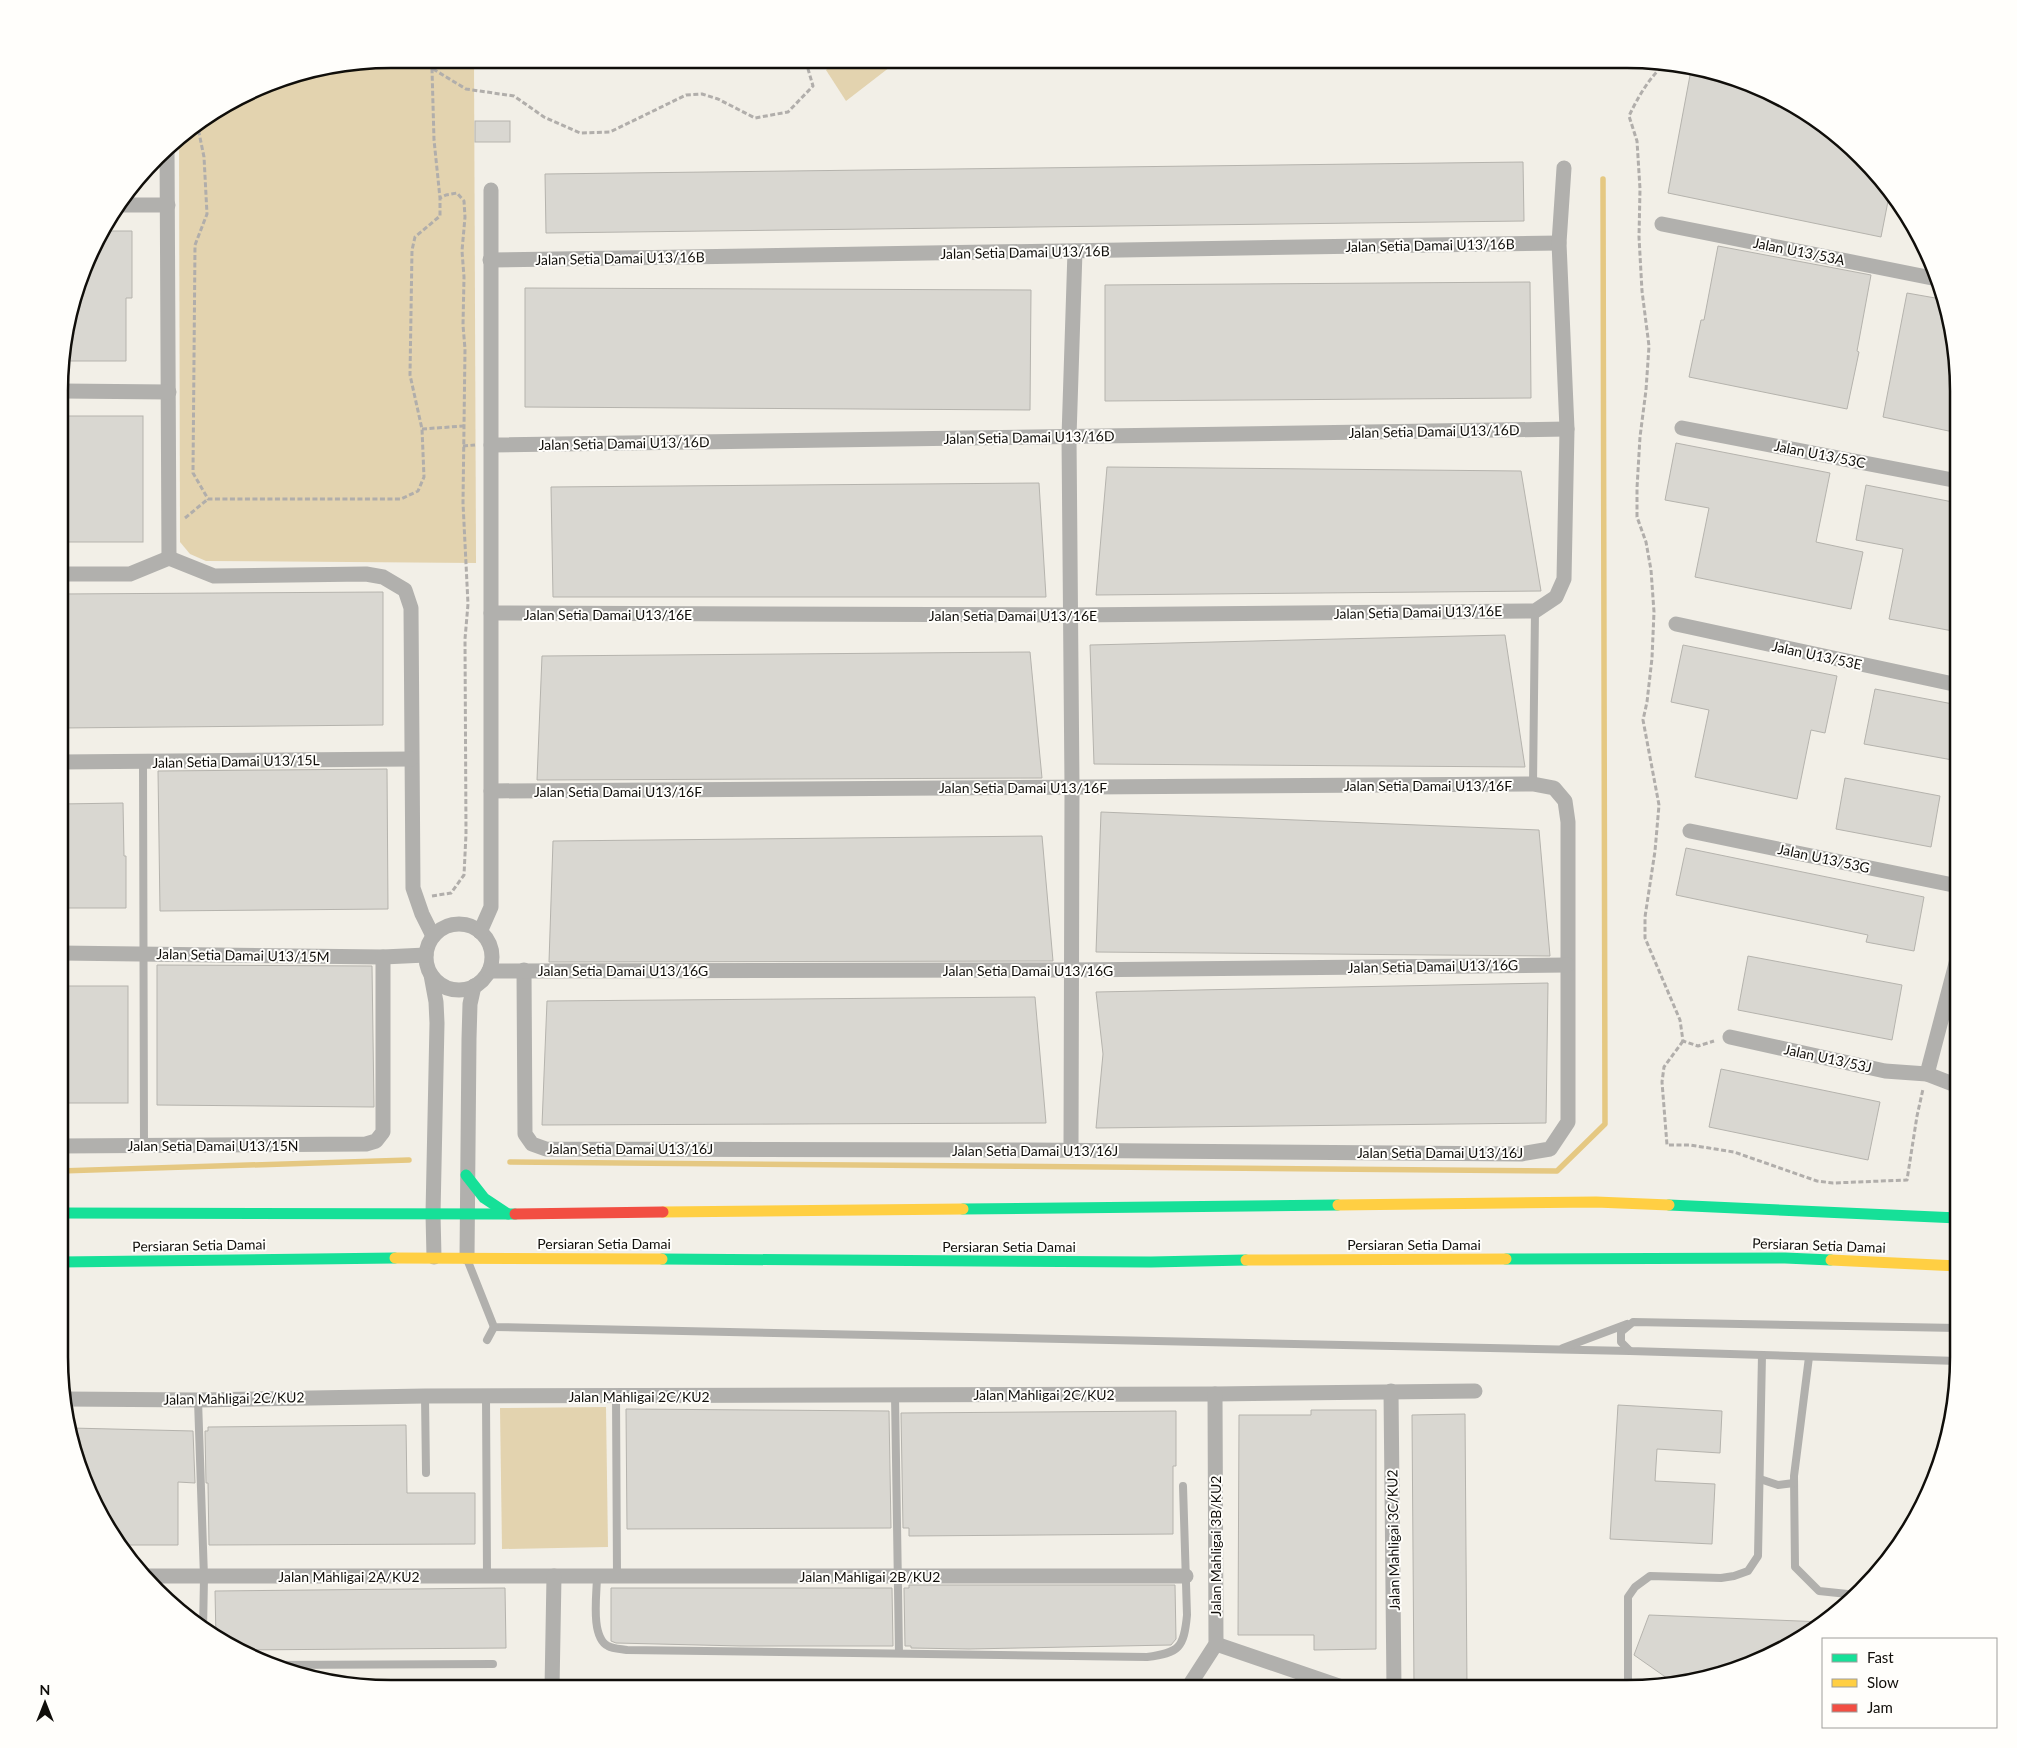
<svg xmlns="http://www.w3.org/2000/svg" width="2017" height="1748" viewBox="0 0 2017 1748" font-family="Lato,sans-serif">
<rect width="100%" height="100%" fill="#f2efe7"/>
<!-- green -->
<g fill="#e3d3af">
<path d="M390,59H474L476,563L206,561L190,554L180,542L179,136L224,103L283,76Z"/>
<path d="M838,59H881L890,67L846,101L826,70Z"/>
<path d="M606,1407L608,1547L502,1549L500,1408Z"/>
</g>
<g fill="none" stroke-linecap="round" stroke-linejoin="round">
<!-- stream -->
<g stroke="#e5c882" stroke-width="5.5">
<path d="M510,1162L1557,1171L1605,1124L1603,179"/>
<path d="M60,1171L409,1160"/>
</g>
</g>
<!-- building -->
<g fill="#d9d7d1" stroke="#b5b3ad">
<path d="M1691,70L1732,77L1773,93L1861,156L1890,191L1881,237L1668,193Z"/>
<rect x="475" y="121" width="35" height="21"/>
<path d="M1523,162L1524,221L546,233L545,174Z"/>
<path d="M100,231H132V298H126V361H62V347L76,283Z"/>
<path d="M1718,246L1871,275L1857,351L1859,352L1847,409L1689,377L1701,320H1704Z"/>
<path d="M1530,282L1531,398L1105,401V285Z"/>
<path d="M525,288L1031,290L1030,410L525,407Z"/>
<path d="M1907,293L1941,299L1958,368V433L1883,417Z"/>
<rect x="61" y="416" width="82" height="126"/>
<path d="M1676,443L1830,473L1816,542L1863,552L1851,609L1695,577L1709,508L1665,500Z"/>
<path d="M1107,467L1521,471L1541,591L1096,595Z"/>
<path d="M1039,483L1046,597H553L551,487Z"/>
<path d="M1866,485L1958,503V632L1889,619L1903,549L1856,540Z"/>
<path d="M383,592V725L61,728V594Z"/>
<path d="M1505,635L1525,767L1094,764L1090,645Z"/>
<path d="M1683,645L1837,676L1825,733L1811,730L1797,799L1695,777L1709,710L1671,702Z"/>
<path d="M1030,652L1042,778L537,780L542,656Z"/>
<path d="M1875,689L1958,705V761L1864,744Z"/>
<path d="M387,769L388,909L160,911L158,771Z"/>
<path d="M1845,778L1940,796L1931,847L1836,829Z"/>
<path d="M123,803L124,856H126V908H60L61,804Z"/>
<path d="M1101,812L1539,830L1550,956L1096,952Z"/>
<path d="M1042,836L1053,961L549,962L553,841Z"/>
<path d="M1686,848L1924,897L1914,951L1866,942L1868,935L1676,895Z"/>
<path d="M1748,956L1902,985L1892,1040L1738,1010Z"/>
<path d="M157,965L372,966L374,1107L157,1105Z"/>
<path d="M1548,983L1546,1123L1096,1128L1103,1054L1096,992Z"/>
<rect x="60" y="986" width="68" height="117"/>
<path d="M1035,997L1046,1123L542,1125L547,1001Z"/>
<path d="M1721,1069L1880,1102L1868,1160L1709,1127Z"/>
<path d="M1618,1405L1722,1411L1720,1453L1657,1449L1655,1481L1715,1484L1712,1544L1610,1539Z"/>
<path d="M626,1409L889,1411L891,1528L627,1529Z"/>
<path d="M1311,1410H1376V1649L1314,1650V1635H1238L1239,1415H1311Z"/>
<path d="M1176,1411V1466H1173V1534L909,1536V1528H903L901,1413Z"/>
<path d="M1465,1414L1467,1689H1414L1412,1415Z"/>
<path d="M406,1425L407,1493H475V1544L209,1545L208,1483H206L205,1431H208V1427Z"/>
<path d="M71,1428L193,1431L195,1483L178,1482V1545H117L84,1485Z"/>
<path d="M909,1585H1175L1176,1639L1171,1645L969,1649L911,1648V1646H905L904,1588H909Z"/>
<path d="M505,1588L506,1648L238,1650L216,1639L215,1591Z"/>
<path d="M611,1588H892L893,1646H741L616,1643L611,1641Z"/>
<path d="M1649,1615L1824,1622L1811,1634L1754,1664L1674,1683L1634,1655Z"/>
</g>
<g fill="none" stroke-linecap="round" stroke-linejoin="round">
<!-- path -->
<g stroke="#b1aeab" stroke-width="3" stroke-dasharray="5 2.5" stroke-linecap="butt">
<path d="M1667,62C1650,76 1638,97 1629,116L1637,141L1640,189L1639,237L1642,291L1649,346L1646,390L1640,437L1637,488V517L1646,542L1651,570L1654,612L1652,658L1647,702L1643,720L1659,805L1655,851L1645,917V938L1680,1020L1683,1041L1698,1046L1714,1041"/>
<path d="M433,69L466,89L514,96L544,117L580,133L610,132L686,95L702,94L718,99L755,118L788,112L813,86L808,69L799,59"/>
<path d="M197,123L204,157L207,214L195,245L193,473L208,499H401L418,491L424,477L422,429L410,375L412,250L415,237L440,216V198L434,140L432,69L427,64L418,62L351,65"/>
<path d="M422,429L464,426"/>
<path d="M463,446L475,445"/>
<path d="M185,518L208,499"/>
<path d="M432,896L451,893L464,875L466,834L465,639L468,604L463,503L465,349L463,325L464,277L462,251L465,217L464,201L457,193L446,195L440,198"/>
<path d="M1683,1041L1664,1067L1662,1082L1667,1145H1690L1734,1152L1817,1181L1833,1183L1907,1180L1917,1116L1923,1089"/>
</g>
<!-- lane -->
<g stroke="#b1b0ad" stroke-width="8">
<path d="M143,761L144,1146"/>
<path d="M1533,784L1535,611"/>
<path d="M467,1259L494,1327L1630,1351"/>
<path d="M487,1340L494,1327"/>
<path d="M1563,1348L1627,1324"/>
<path d="M1809,1357L1794,1476L1795,1567L1819,1591L1857,1595"/>
<path d="M1958,1361L1630,1351L1621,1342V1332L1633,1322L1958,1328"/>
<path d="M895,1395L899,1653"/>
<path d="M425,1396L426,1473"/>
<path d="M616,1396L617,1576"/>
<path d="M486,1397L487,1575"/>
<path d="M198,1400L204,1577L203,1631"/>
<path d="M1760,1479L1778,1485L1794,1483"/>
<path d="M597,1576C597,1593 590,1637 608,1646C613,1649 622,1649 627,1650L1147,1657C1179,1653 1184,1648 1187,1615L1183,1486"/>
<path d="M266,1665L493,1664"/>
<path d="M1628,1689V1597L1635,1587L1650,1576L1721,1578L1734,1576L1748,1571L1758,1556L1762,1355"/>
</g>
<!-- street -->
<g stroke="#b1b0ad" stroke-width="15">
<path d="M167,146L169,558"/>
<path d="M119,205H168"/>
<path d="M1662,224L1937,279"/>
<path d="M490,260L1559,243"/>
<path d="M62,391L169,392"/>
<path d="M1682,428L1958,481"/>
<path d="M491,445L1567,429"/>
<path d="M61,574H130L169,558L214,576L366,574L383,577L405,590L411,608L413,888L422,914L433,936"/>
<path d="M491,613L1070,615L1535,611L1556,597L1564,579L1567,429L1559,243L1564,168"/>
<path d="M1676,624L1958,685"/>
<path d="M61,762L411,759"/>
<path d="M491,791L1533,784L1554,788L1565,801L1568,822V1122L1550,1149L1521,1154L1031,1150L546,1149L532,1144L525,1134L524,970"/>
<path d="M1690,831L1958,886"/>
<circle cx="459" cy="957" r="33"/>
<path d="M480,932L491,907V190"/>
<path d="M60,953L383,957L426,955"/>
<path d="M489,971L1070,970L1567,965"/>
<path d="M431,975L436,1002L437,1023L433,1214L434,1257"/>
<path d="M1730,1037L1885,1071L1927,1074L1958,1086"/>
<path d="M1927,1074L1958,956"/>
<path d="M60,1146L366,1144L376,1141L383,1132V957"/>
<path d="M1071,1150L1072,787L1069,437L1075,251"/>
<path d="M467,1257L469,1039L470,1004L474,986"/>
<path d="M1391,1391L1394,1689"/>
<path d="M64,1399L198,1400L425,1396L1215,1394L1475,1391"/>
<path d="M143,1576H1186"/>
<path d="M1216,1644L1348,1689"/>
<path d="M552,1689L554,1576"/>
<path d="M1187,1689L1216,1644L1215,1394"/>
</g>
<!-- fast -->
<g stroke="#16e098" stroke-width="11">
<path d="M466,1175L484,1198L508,1214"/>
<path d="M1669,1205L1958,1218"/>
<path d="M963,1209L1338,1205"/>
<path d="M60,1213L515,1214"/>
<path d="M662,1259L1151,1262L1246,1260"/>
<path d="M1506,1259L1785,1258L1831,1260"/>
<path d="M60,1262L395,1258"/>
</g>
<!-- slow -->
<g stroke="#ffcf43" stroke-width="11">
<path d="M1338,1205L1596,1202L1669,1205"/>
<path d="M663,1212L963,1209"/>
<path d="M395,1258L662,1259"/>
<path d="M1246,1260L1506,1259"/>
<path d="M1831,1260L1958,1266"/>
</g>
<!-- jam -->
<path stroke="#f24e42" stroke-width="11" d="M515,1214L663,1212"/>
</g>
<g text-anchor="middle" dominant-baseline="central" stroke-width="4" stroke-linejoin="round" paint-order="stroke">
<!-- street labels -->
<g font-size="14" fill="#100e0a" stroke="#fffefb">
<text transform="translate(1430 245) rotate(-1)">Jalan Setia Damai U13/16B</text>
<text transform="translate(1799 251) rotate(11)">Jalan U13/53A</text>
<text transform="translate(1025 252) rotate(-1)">Jalan Setia Damai U13/16B</text>
<text transform="translate(620 258) rotate(-1)">Jalan Setia Damai U13/16B</text>
<text transform="translate(1434 431) rotate(-1)">Jalan Setia Damai U13/16D</text>
<text transform="translate(1029 437) rotate(-1)">Jalan Setia Damai U13/16D</text>
<text transform="translate(624 443) rotate(-1)">Jalan Setia Damai U13/16D</text>
<text transform="translate(1820 454) rotate(11)">Jalan U13/53C</text>
<text transform="translate(1418 612) rotate(-1)">Jalan Setia Damai U13/16E</text>
<text x="608" y="614">Jalan Setia Damai U13/16E</text>
<text x="1013" y="615">Jalan Setia Damai U13/16E</text>
<text transform="translate(1817 655) rotate(12)">Jalan U13/53E</text>
<text transform="translate(236 761) rotate(-1)">Jalan Setia Damai U13/15L</text>
<text x="1428" y="785">Jalan Setia Damai U13/16F</text>
<text x="1023" y="787">Jalan Setia Damai U13/16F</text>
<text x="618" y="791">Jalan Setia Damai U13/16F</text>
<text transform="translate(1824 858) rotate(12)">Jalan U13/53G</text>
<text transform="translate(243 955) rotate(1)">Jalan Setia Damai U13/15M</text>
<text transform="translate(1433 966) rotate(-1)">Jalan Setia Damai U13/16G</text>
<text x="623" y="970">Jalan Setia Damai U13/16G</text>
<text x="1028" y="970">Jalan Setia Damai U13/16G</text>
<text transform="translate(1828 1058) rotate(12)">Jalan U13/53J</text>
<text x="213" y="1145">Jalan Setia Damai U13/15N</text>
<text x="630" y="1148">Jalan Setia Damai U13/16J</text>
<text x="1035" y="1150">Jalan Setia Damai U13/16J</text>
<text x="1440" y="1152">Jalan Setia Damai U13/16J</text>
<text x="604" y="1243">Persiaran Setia Damai</text>
<text x="1414" y="1244">Persiaran Setia Damai</text>
<text transform="translate(199 1245) rotate(-1)">Persiaran Setia Damai</text>
<text transform="translate(1819 1245) rotate(2)">Persiaran Setia Damai</text>
<text x="1009" y="1246">Persiaran Setia Damai</text>
<text x="1044" y="1394">Jalan Mahligai 2C/KU2</text>
<text x="639" y="1396">Jalan Mahligai 2C/KU2</text>
<text transform="translate(234 1398) rotate(-1)">Jalan Mahligai 2C/KU2</text>
<text transform="translate(1393 1540) rotate(-91)">Jalan Mahligai 3C/KU2</text>
<text transform="translate(1215 1546) rotate(-90)">Jalan Mahligai 3B/KU2</text>
<text x="349" y="1576">Jalan Mahligai 2A/KU2</text>
<text x="870" y="1576">Jalan Mahligai 2B/KU2</text>
</g>
</g>
<!-- crop -->
<path d="M0 0H2017V1748H0ZM391 68H1627A323 323 0 0 1 1950 391V1357A323 323 0 0 1 1627 1680H391A323 323 0 0 1 68 1357V391A323 323 0 0 1 391 68Z" fill="#fffefb" fill-rule="evenodd"/>
<path fill="none" stroke="#100e0a" stroke-width="2.5" d="M391 68H1627A323 323 0 0 1 1950 391V1357A323 323 0 0 1 1627 1680H391A323 323 0 0 1 68 1357V391A323 323 0 0 1 391 68Z"/>
<!-- legend -->
<rect x="1822" y="1638" width="175" height="90" fill="#fffefb" stroke="#9f9e9b"/>
<rect x="1832" y="1654" width="25" height="8" fill="#16e098" stroke="#9f9e9b"/>
<text x="1867" y="1663" font-size="15" fill="#100e0a">Fast</text>
<rect x="1832" y="1679" width="25" height="8" fill="#ffcf43" stroke="#9f9e9b"/>
<text x="1867" y="1688" font-size="15" fill="#100e0a">Slow</text>
<rect x="1832" y="1704" width="25" height="8" fill="#f24e42" stroke="#9f9e9b"/>
<text x="1867" y="1713" font-size="15" fill="#100e0a">Jam</text>
<!-- north arrow -->
<g transform="translate(45 1703)" stroke="#fffefb" stroke-width="4" paint-order="stroke">
<path d="M0-4L9 19L0 12L-9 19Z" fill="#100e0a"/>
<text y="-8" font-size="14" font-weight="bold" text-anchor="middle" fill="#100e0a">N</text>
</g>
</svg>
